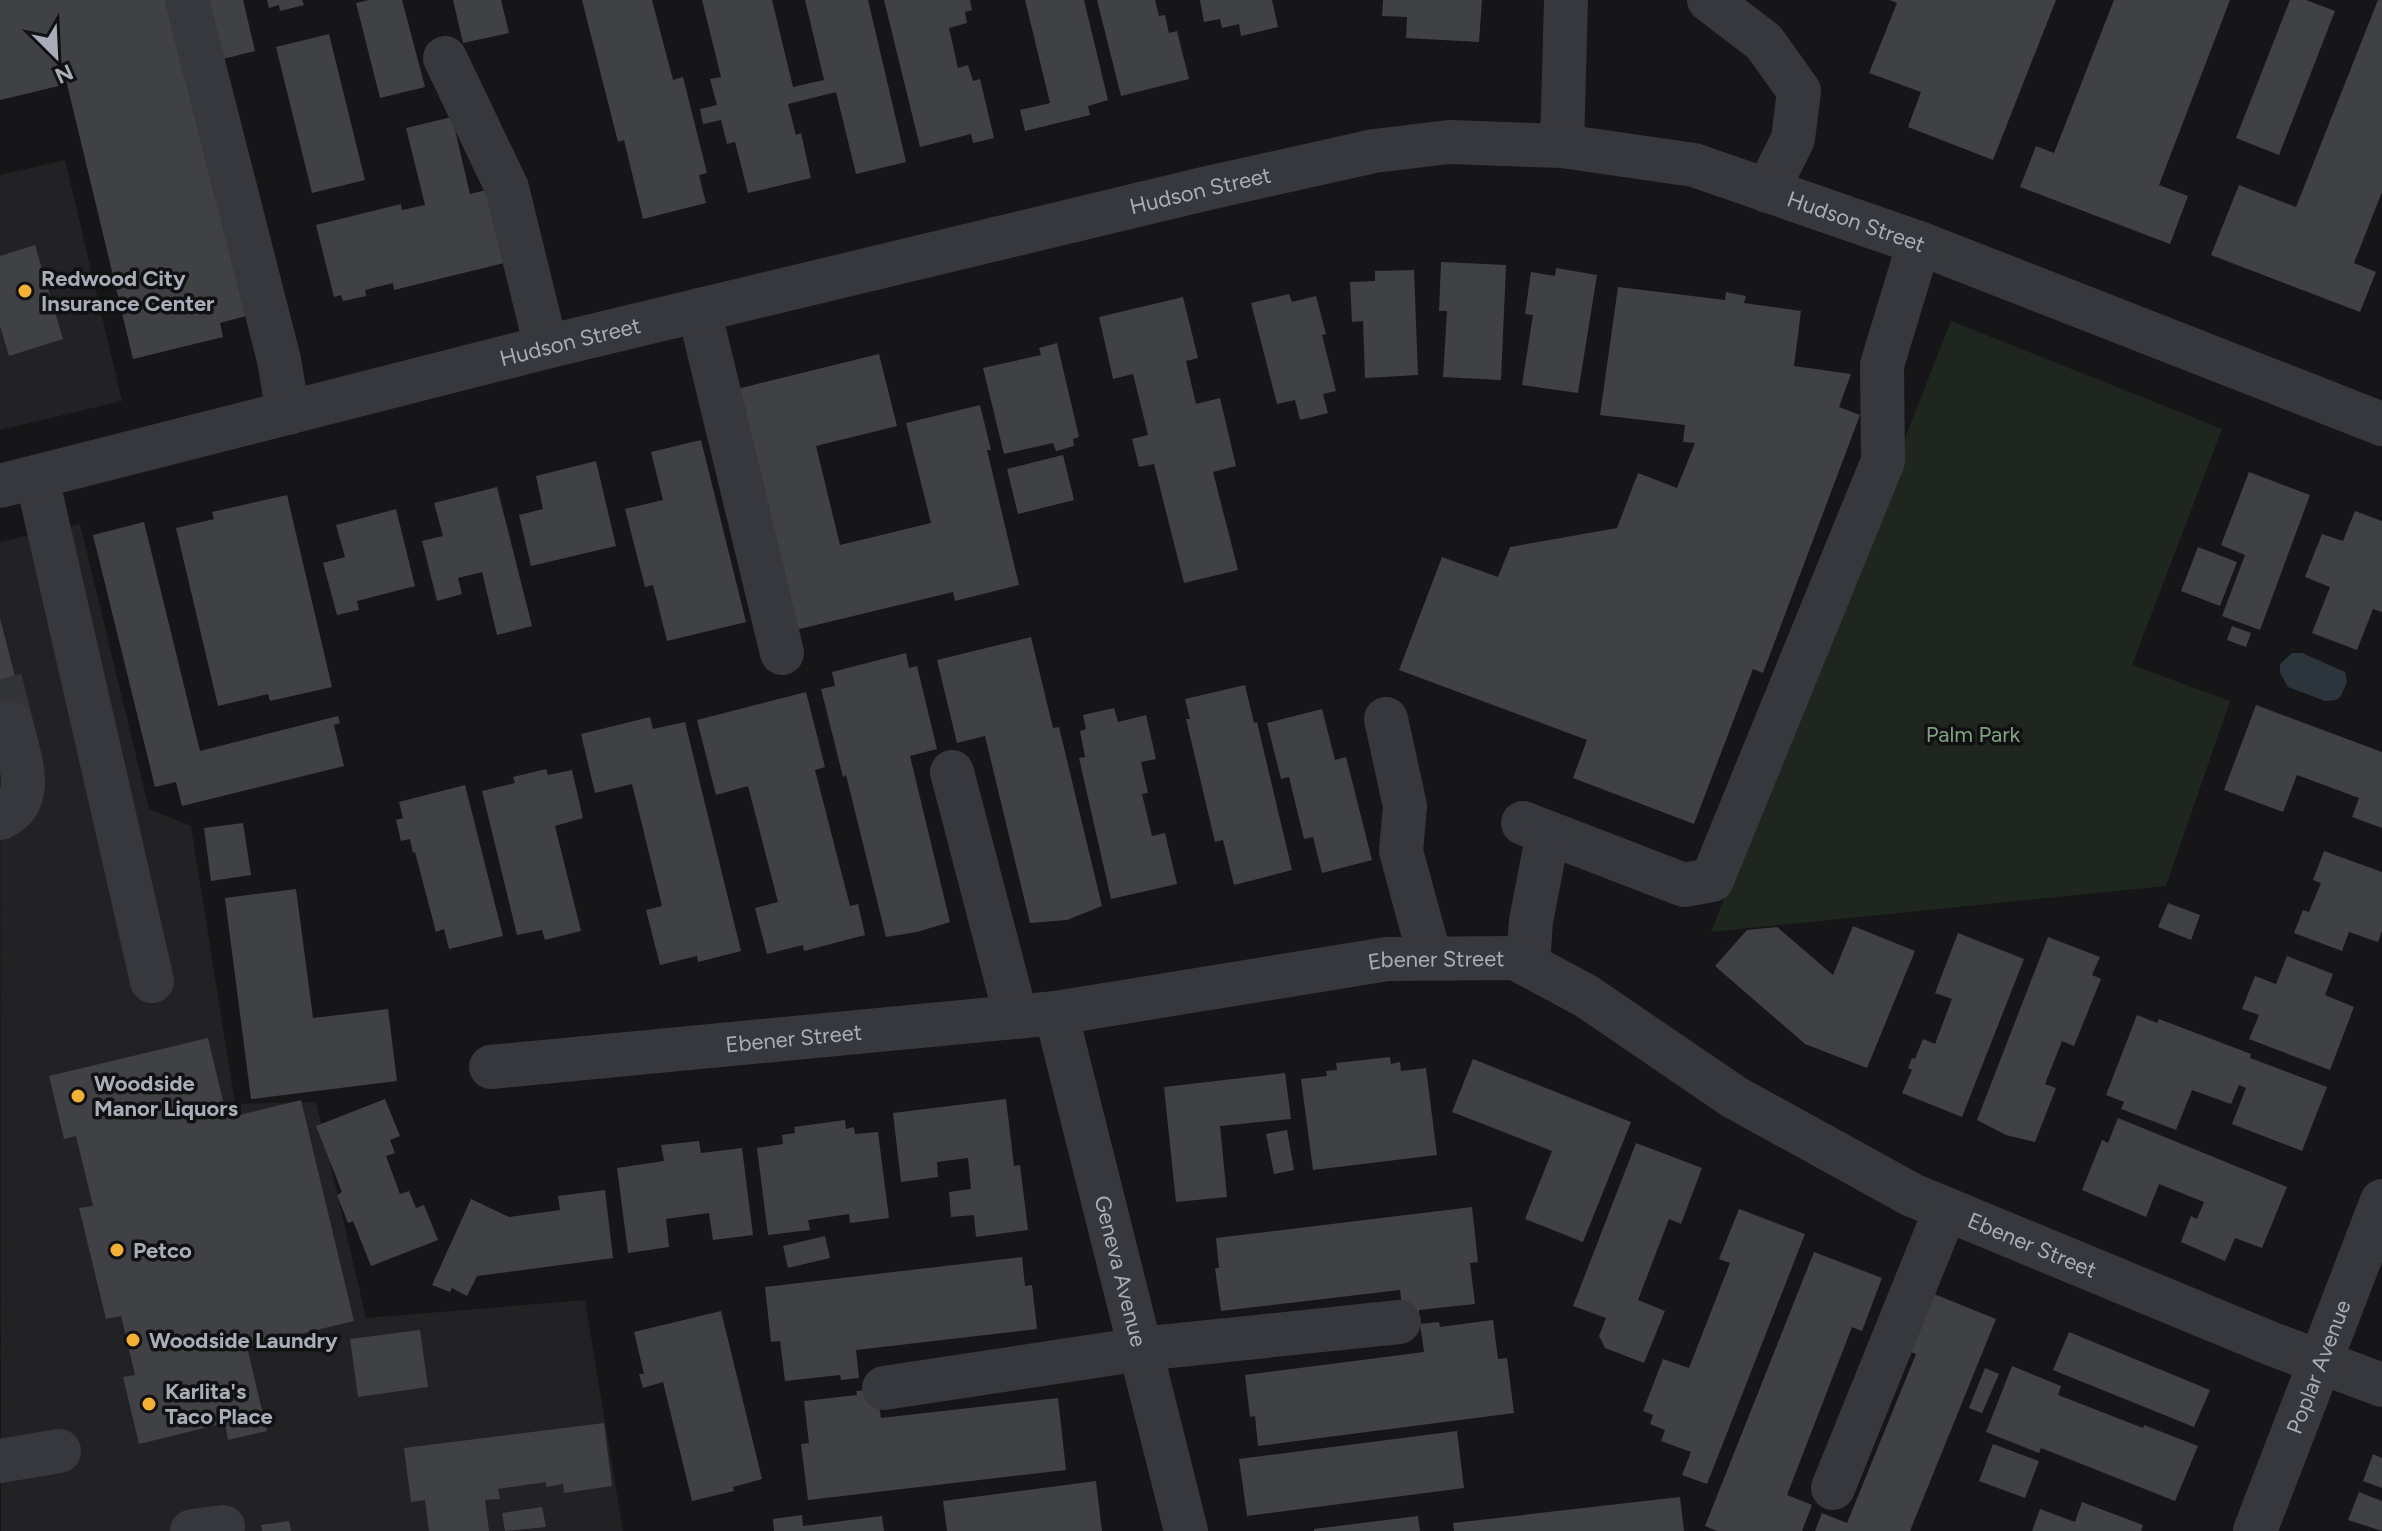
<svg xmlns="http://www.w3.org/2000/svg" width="2382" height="1531" viewBox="0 0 2382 1531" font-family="Figtree,sans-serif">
<rect width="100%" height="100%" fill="#161618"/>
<!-- built -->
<g fill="#222225">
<path d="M65,160L122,401L0,430V175Z"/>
<path d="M80,524L149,809L191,826L235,1104L316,1102L366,1318L585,1300L623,1531H1L0,542Z"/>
</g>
<!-- green -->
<path fill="#1e261f" d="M1951,321L2222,429L2132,665L2230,701L2166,886L1711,932Z"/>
<!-- water -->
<path fill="#2c353c" d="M2292,653H2302L2345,672L2347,682L2341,696L2336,700L2325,701L2288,687L2280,673V664Z"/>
<!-- building -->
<g fill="#404145">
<path d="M0,0H169L246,316L220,323L223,337L133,359L67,84L0,100Z"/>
<path d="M195,0H243L255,51L211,62Z"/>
<path d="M267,0H302L304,5L280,11L279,5L269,8Z"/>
<path d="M369,0H402L425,87L380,98L356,3Z"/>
<path d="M453,0H501L509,33L463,43Z"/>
<path d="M582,0H652L673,80L683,77L707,173L699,175L706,203L643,219L624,140L618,142Z"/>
<path d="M702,0H772L793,87L824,80L805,0H868L906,162L856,174L836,92L788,104L796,135L801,133L811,178L748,193L735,142L727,144L721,120L703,124L700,109L717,105L710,79L721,77Z"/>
<path d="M884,0H970L972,10L965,12L967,23L949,28L958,68L968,65L973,81L980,79L994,138L973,143L971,134L920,147Z"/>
<path d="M1025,0H1084L1108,100L1088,106L1090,115L1025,131L1020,110L1050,103Z"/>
<path d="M1097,0H1155L1159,16L1165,15L1169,33L1177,31L1189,79L1121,96Z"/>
<path d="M1200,0H1272L1278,27L1241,36L1239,24L1222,28L1220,19L1204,22Z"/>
<path d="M1383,0H1482L1479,42L1406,38L1407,17L1382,16Z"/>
<path d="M1890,0H2056L1993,160L1908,127L1921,92L1869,73L1897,3Z"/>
<path d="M2114,0H2230L2159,185L2188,196L2170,244L2020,187L2036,146L2054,153Z"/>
<path d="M2290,0H2306L2335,11L2279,155L2236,138Z"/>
<path d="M2378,0H2382V192L2354,263L2376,272L2360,312L2211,255L2239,185L2296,207Z"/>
<path d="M329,34L365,180L312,193L276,47Z"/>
<path d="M452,117L470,194L486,190L504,263L394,290L393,283L365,290L366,296L343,301L341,295L334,297L316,225L401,204L402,210L425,205L406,128Z"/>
<path d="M35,245L63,339L9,356L0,326V256Z"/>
<path d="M1441,262L1506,265L1501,380L1443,377L1447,311H1439Z"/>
<path d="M1556,268L1597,275L1578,393L1522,385L1533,315L1525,314L1531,272L1555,276Z"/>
<path d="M1414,270L1418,375L1365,378L1363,321L1352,322L1350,282L1375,281V271Z"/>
<path d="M1618,287L1725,300L1726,292L1746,296L1744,303L1801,311L1794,366L1851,374L1839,407L1860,415L1763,673L1753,669L1694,824L1573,778L1587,740L1399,670L1442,557L1498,577L1510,547L1617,528L1638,473L1677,488L1695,443L1683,442L1685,425L1600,415Z"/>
<path d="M1289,294L1292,302L1316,296L1326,334L1322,335L1336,391L1323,394L1328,413L1300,420L1295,400L1277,404L1251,303Z"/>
<path d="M1183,297L1198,358L1186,361L1196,404L1220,398L1236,466L1213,472L1238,570L1184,583L1154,464L1139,467L1132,439L1148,435L1133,374L1113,379L1099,317Z"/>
<path d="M1057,343L1079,437L1073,439L1074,446L1056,451L1053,443L1004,454L983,368L1041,355L1039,348Z"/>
<path d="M879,354L897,426L816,446L840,545L931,523L906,423L980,405L991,450H987L1019,585L955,601L953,592L787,632L729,391Z"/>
<path d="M701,440L746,622L667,641L653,585L645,587L625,509L663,500L651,452Z"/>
<path d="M1063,455L1074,500L1018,514L1007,469Z"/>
<path d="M596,461L616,546L531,566L519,515L543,509L536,476Z"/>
<path d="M2249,472L2310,495L2260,630L2222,616L2245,555L2221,545Z"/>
<path d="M497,487L532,626L497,635L482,572L458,578L462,594L437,601L422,541L443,536L434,503Z"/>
<path d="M287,495L332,687L270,701L268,694L218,706L176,528L214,519L212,512Z"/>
<path d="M396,509L415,586L357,601L359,610L337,615L323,563L345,557L336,525Z"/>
<path d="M2355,511L2382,521V612L2373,609L2357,650L2312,633L2330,587L2305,577L2322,534L2343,541Z"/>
<path d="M144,522L200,751L338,716L340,723L334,725L344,766L182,806L176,782L155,787L93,535Z"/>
<path d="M2198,547L2237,562L2220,606L2181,591Z"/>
<path d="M0,618L26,720L0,726Z"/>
<path d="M2232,626L2251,633L2246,647L2227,640Z"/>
<path d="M1031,637L1053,728L1059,727L1102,906L1067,920L1030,923L985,736L957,743L937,660Z"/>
<path d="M906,653L909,668L917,666L937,749L910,756L950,922L917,932L886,937L846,775L843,777L821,689L835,686L832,672Z"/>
<path d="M1245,685L1254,723L1257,722L1292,870L1234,885L1223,840L1215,842L1186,719H1190L1185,699Z"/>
<path d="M806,692L825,767L815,770L850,906L858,904L865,935L804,951L803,945L767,954L755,908L778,902L748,786L716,795L697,720Z"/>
<path d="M2256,705L2382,752V828L2352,817L2359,798L2297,775L2283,812L2224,790Z"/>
<path d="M1114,708L1118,722L1146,715L1156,759L1141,762L1148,793L1142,794L1152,836L1165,833L1177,884L1111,899L1079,758L1085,757L1080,731L1086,729L1083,715Z"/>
<path d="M1322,709L1335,760L1346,757L1372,860L1322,873L1313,837L1304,839L1289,777L1281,779L1267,723Z"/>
<path d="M650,717L653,729L685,722L741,951L698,962L697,956L660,965L646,910L662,906L632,784L595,793L581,734Z"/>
<path d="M546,769L548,775L572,770L583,818L555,826L581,931L545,940L542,930L517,935L482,791L515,783L513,777Z"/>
<path d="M465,785L503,936L449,949L444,929L436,932L415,852L413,853L410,839L401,841L396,820L403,818L399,802Z"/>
<path d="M243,823L251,875L211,881L204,828Z"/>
<path d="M2324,851L2382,872V931L2378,942L2349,932L2342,951L2294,933L2303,910L2309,912L2321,883L2313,880Z"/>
<path d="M296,889L313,1018L388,1009L397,1081L251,1099L225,898Z"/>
<path d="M2168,903L2200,915L2191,940L2158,927Z"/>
<path d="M1853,926L1915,951L1867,1068L1805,1044L1715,966L1747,930L1777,927L1833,975Z"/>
<path d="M1958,933L2024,959L1962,1117L1902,1093L1912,1070L1908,1068L1912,1058L1915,1059L1923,1039L1935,1044L1952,999L1935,993Z"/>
<path d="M2048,937L2100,957L2092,975L2101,979L2074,1046L2062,1041L2045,1084L2056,1088L2035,1142L2006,1135L1977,1120Z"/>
<path d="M2287,956L2333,974L2325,995L2354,1007L2330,1070L2249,1039L2259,1015L2242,1009L2255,976L2276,984Z"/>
<path d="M2137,1015L2157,1023L2159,1019L2251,1054L2250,1058L2327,1087L2302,1151L2232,1124L2246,1088L2239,1085L2231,1104L2192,1090L2176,1130L2121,1109L2124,1102L2106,1095Z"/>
<path d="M208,1038L227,1118L301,1100L354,1321L247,1347L267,1431L228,1440L225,1423L139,1444L123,1377L135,1375L121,1316L106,1319L79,1208L93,1206L76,1136L64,1139L49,1076Z"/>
<path d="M1390,1057L1391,1064L1400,1062L1401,1071L1426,1068L1437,1155L1313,1170L1301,1079L1327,1076L1326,1071L1337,1070L1336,1063Z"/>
<path d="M1473,1059L1631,1122L1583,1242L1525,1219L1552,1151L1452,1112Z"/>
<path d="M1285,1073L1291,1119L1220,1126L1227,1197L1176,1202L1164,1087Z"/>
<path d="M385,1099L400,1136L390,1140L395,1153L386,1156L400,1194L409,1191L416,1208L424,1205L438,1240L371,1266L353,1221L348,1223L337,1195L342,1192L316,1126Z"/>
<path d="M1006,1099L1014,1166L1020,1165L1028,1230L976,1237L974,1215L951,1217L949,1192L971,1189L968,1158L937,1162L938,1177L901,1182L893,1113Z"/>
<path d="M2118,1118L2287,1187L2262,1248L2235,1238L2225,1261L2181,1242L2191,1216L2197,1219L2204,1202L2159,1184L2146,1217L2082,1190L2102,1140L2108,1143Z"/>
<path d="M845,1120L846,1129L854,1127L855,1134L878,1132L889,1218L850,1223L849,1214L808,1220L810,1230L768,1235L757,1148L783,1144L782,1135L795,1133L794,1127Z"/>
<path d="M1287,1130L1294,1170L1274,1174L1266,1134Z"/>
<path d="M699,1141L701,1153L742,1148L753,1235L713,1240L709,1213L666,1219L669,1247L628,1253L617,1168L664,1161L661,1145Z"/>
<path d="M1636,1143L1702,1168L1681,1224L1669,1219L1638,1300L1665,1311L1644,1363L1605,1348L1599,1336L1606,1318L1573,1306Z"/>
<path d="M605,1190L613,1258L477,1276L467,1296L452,1288L450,1292L432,1285L471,1199L509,1217L560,1210L558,1196Z"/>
<path d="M1472,1207L1478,1262L1470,1263L1475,1304L1419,1310V1315L1403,1318L1400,1290L1221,1311L1215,1268H1219L1216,1238Z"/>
<path d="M1739,1209L1805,1234L1707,1484L1682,1475L1691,1452L1661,1441L1665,1430L1650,1424L1653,1415L1643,1411L1663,1359L1689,1368L1730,1263L1719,1259Z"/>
<path d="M825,1236L830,1258L788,1268L783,1246Z"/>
<path d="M1814,1252L1882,1278L1862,1331L1852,1327L1787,1495L1812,1505L1802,1531H1717L1705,1526Z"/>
<path d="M1022,1257L1025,1286L1032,1285L1037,1329L856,1350L859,1378L841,1380L840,1375L785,1381L780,1341L771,1342L765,1287Z"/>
<path d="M1924,1290L1996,1319L1910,1531H1815L1822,1513L1847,1523L1916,1354L1900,1348Z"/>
<path d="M721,1311L762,1479L733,1487L734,1491L692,1501L663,1382L643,1388L639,1374H644L634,1332Z"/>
<path d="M1493,1320L1498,1359L1507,1358L1514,1413L1258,1446L1255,1416L1250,1417L1245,1375L1424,1352L1420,1324L1439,1322L1440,1327Z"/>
<path d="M420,1330L428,1387L358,1397L350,1339Z"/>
<path d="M2069,1332L2210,1390L2194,1427L2053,1370Z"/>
<path d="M2012,1366L2061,1386L2058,1395L2143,1428L2144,1425L2198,1446L2175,1501L2041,1448L2039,1453L1986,1432Z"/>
<path d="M1985,1368L1999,1374L1982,1413L1969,1408Z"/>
<path d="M877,1389L881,1418L1058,1398L1066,1470L808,1500L801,1444L809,1443L804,1401L857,1395L856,1391Z"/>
<path d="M604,1423L612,1486L564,1493L563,1484L546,1487V1482L498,1489L500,1499L485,1500L489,1531H429L425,1500L411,1502L404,1448Z"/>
<path d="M1457,1431L1464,1488L1247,1516L1239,1459Z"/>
<path d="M1993,1444L2039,1461L2025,1498L1979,1481Z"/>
<path d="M2373,1454L2382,1458V1488L2363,1481Z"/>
<path d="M1096,1481L1102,1531H947L943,1501Z"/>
<path d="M2359,1492L2382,1501V1531L2348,1520Z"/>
<path d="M1680,1497L1684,1531H1454L1453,1523Z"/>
<path d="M2082,1502L2143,1525L2141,1531H2032L2040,1509L2075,1522Z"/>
<path d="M542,1507L546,1527L505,1531L502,1513Z"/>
<path d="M802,1515L803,1526L882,1516L884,1531H774L773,1519Z"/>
<path d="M1418,1516L1420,1531H1314V1529Z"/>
<path d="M289,1521L291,1531H262L261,1525Z"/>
</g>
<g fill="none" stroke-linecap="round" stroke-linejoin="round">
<!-- minor-tunnel -->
<path stroke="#333438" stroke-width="44" stroke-dasharray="44 22" stroke-linecap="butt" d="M0,679L11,723"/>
<!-- minor -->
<g stroke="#37383d" stroke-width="44">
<path d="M187,0L279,360L288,413"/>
<path d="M1709,0L1764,42L1799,91L1793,139L1767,191"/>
<path d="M445,58L507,188L546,347"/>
<path d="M1562,146L1566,0"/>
<path d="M699,310L782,653"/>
<path d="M37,478L152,981"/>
<path id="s1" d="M0,486L546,347L1208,188L1374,151L1449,142L1562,146L1694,165L1919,243L2382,424"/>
<path d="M1386,719L1405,806L1401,851L1430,958"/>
<path d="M952,772L1016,1017"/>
<path d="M0,818C39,801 18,755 11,723"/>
<path d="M1523,823L1684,885L1712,880L1883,461L1882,365L1919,243"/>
<path d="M1528,965L1531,921L1548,833"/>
<path id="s2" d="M1056,1013L1186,1531"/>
<path id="s3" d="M491,1067L1056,1013L1387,959L1515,958L1586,996L1734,1097L1912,1195L2272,1344L2382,1385"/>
<path d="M884,1388L1141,1349L1399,1322"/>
<path d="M0,1461L59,1451"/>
<path d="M1833,1488L1946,1209"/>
<path d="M192,1531L223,1527"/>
<path id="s4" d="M2255,1531L2382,1201"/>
</g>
</g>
<!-- markers -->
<g fill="#f2b134" stroke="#111113" stroke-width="3">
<circle cx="25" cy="291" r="8"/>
<circle cx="78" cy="1096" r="8"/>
<circle cx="117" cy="1250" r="8"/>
<circle cx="133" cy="1340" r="8"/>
<circle cx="149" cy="1404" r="8"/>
</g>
<g text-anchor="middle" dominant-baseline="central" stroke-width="7" stroke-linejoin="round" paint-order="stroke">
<!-- street labels -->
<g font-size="22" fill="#a8adb8" stroke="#111113">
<text stroke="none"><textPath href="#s1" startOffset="1236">Hudson Street</textPath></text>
<text stroke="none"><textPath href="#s1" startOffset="1908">Hudson Street</textPath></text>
<text stroke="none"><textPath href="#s1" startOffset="588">Hudson Street</textPath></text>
<text stroke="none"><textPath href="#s3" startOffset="952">Ebener Street</textPath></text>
<text stroke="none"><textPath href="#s3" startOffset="304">Ebener Street</textPath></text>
<text stroke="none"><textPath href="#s3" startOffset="1624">Ebener Street</textPath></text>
<text stroke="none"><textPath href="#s2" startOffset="266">Geneva Avenue</textPath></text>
<text stroke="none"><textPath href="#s4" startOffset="176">Poplar Avenue</textPath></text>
</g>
<!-- poi labels -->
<g font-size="22" font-weight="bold" fill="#a8adb8" stroke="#111113" text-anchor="start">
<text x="41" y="278">Redwood City<tspan x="41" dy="25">Insurance Center</tspan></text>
<text x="94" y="1083">Woodside<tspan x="94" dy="25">Manor Liquors</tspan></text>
<text x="133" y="1250">Petco</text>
<text x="149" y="1340">Woodside Laundry</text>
<text x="165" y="1391">Karlita's<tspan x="165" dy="25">Taco Place</tspan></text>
</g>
<!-- park labels -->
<g font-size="22" fill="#7fa381" stroke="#111113">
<text x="1973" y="734">Palm Park</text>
</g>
</g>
<!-- north arrow -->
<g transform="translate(56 56) rotate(156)" stroke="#111113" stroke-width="6" paint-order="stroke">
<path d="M0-6L14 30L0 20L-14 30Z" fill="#a8adb8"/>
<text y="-12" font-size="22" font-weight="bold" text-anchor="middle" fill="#a8adb8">N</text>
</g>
</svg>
